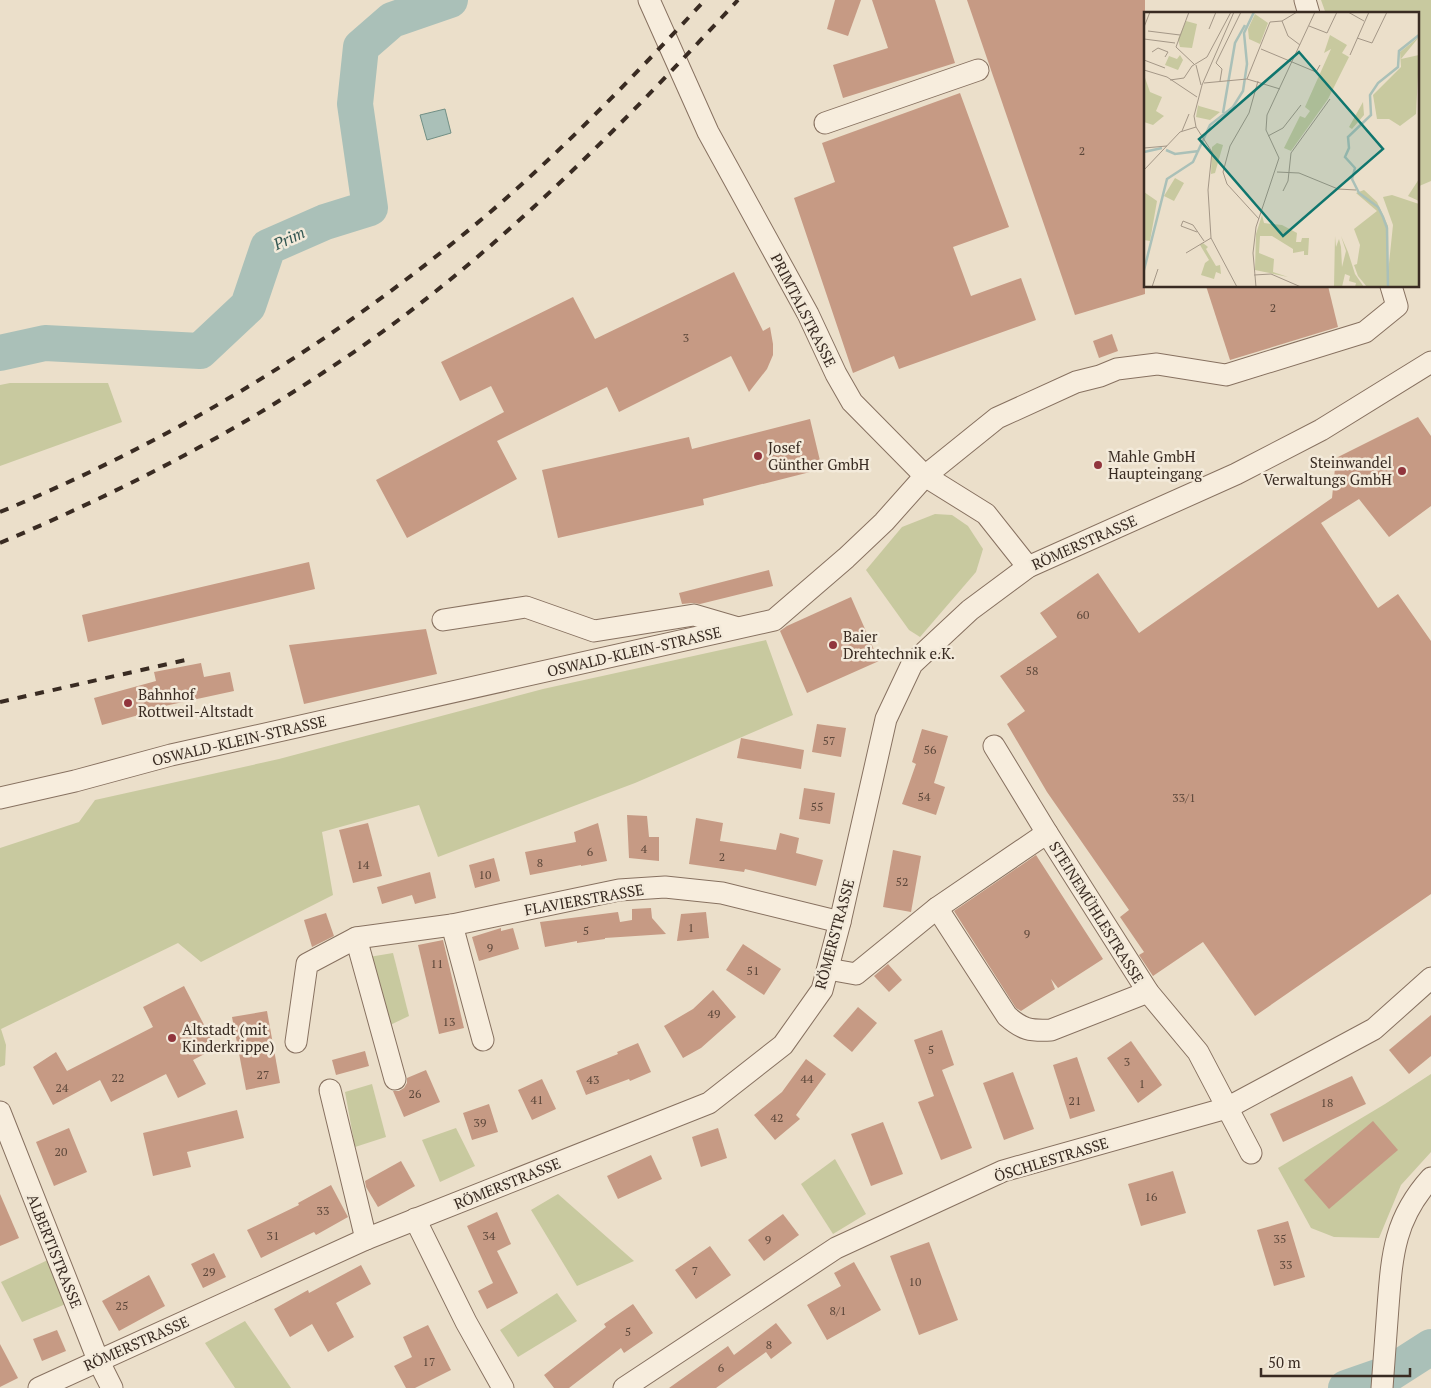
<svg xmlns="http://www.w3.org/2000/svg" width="1431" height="1388" viewBox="0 0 1431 1388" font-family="'PT Serif',serif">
<rect width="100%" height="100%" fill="#ebdfca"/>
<!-- green -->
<g fill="#c8c99f">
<path d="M1321,0H1431V181L1417,187V14H1326Z"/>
<path d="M10,383H108L122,422L0,466V385Z"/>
<path d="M935,514L952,515L968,526L983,549L976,572L920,637L909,630L866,570L902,527Z"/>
<path d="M766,640L793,715L635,783L438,857L419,805L322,832L333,895L201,962L178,943L1,1029L6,1045L5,1065L0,1067V848L79,822L95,800L279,759L543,689Z"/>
<path d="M393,953L409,1016L388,1026L369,957Z"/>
<path d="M1431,1074V1152L1401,1185L1379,1238L1334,1237L1311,1228L1278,1168L1385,1104Z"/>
<path d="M372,1084L386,1137L355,1147L345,1092Z"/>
<path d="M456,1128L475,1166L440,1182L422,1140Z"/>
<path d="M835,1159L866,1214L833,1234L801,1184Z"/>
<path d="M558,1194L634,1261L577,1286L531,1210Z"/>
<path d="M50,1259L73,1301L22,1322L1,1282Z"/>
<path d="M557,1293L577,1321L518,1357L500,1330Z"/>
<path d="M245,1321L291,1388H235L205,1343Z"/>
</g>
<!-- water -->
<path fill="#aac0b8" stroke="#718f85" d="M445,109L451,133L427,140L420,115Z"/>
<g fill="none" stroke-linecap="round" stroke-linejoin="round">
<!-- river -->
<g stroke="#aac0b8" stroke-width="36">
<path d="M0,353L45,343L200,351L248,306L268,247L325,222L370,208L355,104L361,47L392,20L450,0"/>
<path d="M1346,1388L1392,1372L1431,1347"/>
</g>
</g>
<!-- building -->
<g fill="#c69a84">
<path d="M835,0H861L848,36L827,29Z"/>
<path d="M872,0H935L955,63L843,98L833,65L888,48Z"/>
<path d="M967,0H1145V294L1075,315Z"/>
<path d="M960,93L1009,227L953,247L971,296L1021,278L1036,320L899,369L894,356L853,373L794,198L835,182L822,143Z"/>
<path d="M734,272L763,331L770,327L773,344V355L767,369L749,392L731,356L619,412L607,387L497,441L517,479L407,538L376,480L504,412L491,386L460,401L441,362L573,297L595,339Z"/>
<path d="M1206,286H1328L1338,327L1230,360Z"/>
<path d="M1112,334L1118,351L1099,358L1093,341Z"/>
<path d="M1418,417L1431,436V506L1389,537L1359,499L1321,523L1378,608L1398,594L1431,641V894L1255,1016L1203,942L1153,976L1139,955L1144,952L1120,917L1129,910L1047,792L1007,724L1025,711L1000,676L1057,637L1040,613L1098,573L1139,633L1332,498L1335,468L1330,461Z"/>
<path d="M810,419L822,469L703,499L704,505L558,538L542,470L689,437L692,449Z"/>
<path d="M309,562L315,589L88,642L82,615Z"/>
<path d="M769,570L773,586L700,604L692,603L682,604L679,593Z"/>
<path d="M851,597L879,661L807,693L780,631L787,626Z"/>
<path d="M426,629L437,674L304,704L289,645Z"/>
<path d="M201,663L204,677L230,672L234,691L160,707L161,709L102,725L94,698L156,681L154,672Z"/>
<path d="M817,724L846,728L841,757L812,752Z"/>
<path d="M922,729L948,736L934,783L945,787L936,815L902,804L916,764L912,762Z"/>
<path d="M741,738L804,750L801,769L737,758Z"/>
<path d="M804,788L835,793L830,824L799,819Z"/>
<path d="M627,815L647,816L649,837H659V861L629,858Z"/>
<path d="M696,818L723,823L720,841L776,850L780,833L799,838L796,853L823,860L816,886L745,869L744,872L689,864Z"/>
<path d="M368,823L382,876L353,883L339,830Z"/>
<path d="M598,823L607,861L581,866V865L530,875L525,852L576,842L574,832Z"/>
<path d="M893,850L921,856L911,912L883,907Z"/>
<path d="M1036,855L1103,959L1058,988L1051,979L1055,989L1021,1011L1016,1008L954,911Z"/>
<path d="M494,858L500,881L475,888L469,865Z"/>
<path d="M430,872L436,898L415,904L412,895L382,904L377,887Z"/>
<path d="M651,908L652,918L666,934L605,938V939L577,943V941L545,947L540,922L618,912L620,922L632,920V909Z"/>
<path d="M706,912L709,938L677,941L681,914Z"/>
<path d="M326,913L334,936L312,947L304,920Z"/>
<path d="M501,928V931L513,928L519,949L479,961L472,937Z"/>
<path d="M443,940L464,1028L439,1034L418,945Z"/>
<path d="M743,944L781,969L764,995L726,970Z"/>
<path d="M888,964L902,980L889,992L874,976Z"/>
<path d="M184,986L216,1048L193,1060L206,1084L178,1098L166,1074L111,1102L100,1080L53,1105L33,1067L56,1052L67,1071L153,1027L143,1007Z"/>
<path d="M713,990L736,1017L701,1048L683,1058L664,1026L693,1009Z"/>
<path d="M858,1007L877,1023L852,1052L833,1036Z"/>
<path d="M267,1011L280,1083L246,1090L232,1017Z"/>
<path d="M1431,1015V1056L1409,1074L1389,1050Z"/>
<path d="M942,1030L954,1065L942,1070L972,1148L941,1160L918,1102L934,1096L914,1040Z"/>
<path d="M1131,1041L1162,1085L1138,1103L1107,1058Z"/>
<path d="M638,1043L651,1072L630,1081L629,1079L586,1095L576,1071L618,1054L617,1052Z"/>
<path d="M365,1051L369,1066L336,1075L332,1060Z"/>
<path d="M1077,1057L1095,1111L1070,1119L1053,1065Z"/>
<path d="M806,1059L826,1074L796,1115L800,1119L775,1140L754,1115L782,1092Z"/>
<path d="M426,1070L440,1102L404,1117L393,1091H399L404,1088L407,1083V1078Z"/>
<path d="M1013,1072L1034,1129L1004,1140L983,1083Z"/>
<path d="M1352,1076L1366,1104L1283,1142L1270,1114Z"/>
<path d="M542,1079L556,1109L532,1120L518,1090Z"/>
<path d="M489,1104L498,1132L472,1140L463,1113Z"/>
<path d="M237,1110L244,1138L187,1152L191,1167L153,1176L143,1133Z"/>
<path d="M1373,1121L1398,1150L1329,1209L1304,1180Z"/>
<path d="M883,1122L903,1174L871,1186L851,1134Z"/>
<path d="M69,1128L87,1172L54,1186L36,1142Z"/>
<path d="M718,1128L727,1158L701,1167L692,1137Z"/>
<path d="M651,1155L662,1179L618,1199L607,1176Z"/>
<path d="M401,1161L415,1186L378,1207L366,1187L365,1181Z"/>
<path d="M1173,1171L1186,1213L1141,1226L1128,1184Z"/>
<path d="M331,1185L348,1217L316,1235L314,1232L261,1258L247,1230L299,1205L298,1203Z"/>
<path d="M0,1194L19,1238L0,1246Z"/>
<path d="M497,1212L511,1244L497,1251L518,1293L487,1309L478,1291L493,1283L467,1226Z"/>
<path d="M783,1214L799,1235L764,1261L748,1240Z"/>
<path d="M1288,1221L1305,1277L1274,1286L1257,1230Z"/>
<path d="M929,1242L958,1320L919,1335L890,1256Z"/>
<path d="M710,1246L731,1275L696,1299L675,1270Z"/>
<path d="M214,1253L226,1277L203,1288L191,1264Z"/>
<path d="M854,1262L881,1310L827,1340L807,1305L841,1286L834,1273Z"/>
<path d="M361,1265L371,1284L336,1303L354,1337L328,1352L312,1324L290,1337L274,1309L308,1290L309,1293Z"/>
<path d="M149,1275L165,1306L119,1331L102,1301Z"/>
<path d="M633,1304L653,1333L624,1353L621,1348L569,1388H554L544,1375L606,1327L604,1324Z"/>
<path d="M776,1323L792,1343L771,1359L766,1352L716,1388H669L728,1346L734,1355Z"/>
<path d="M428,1325L451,1370L415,1388H406L394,1366L412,1357L403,1337Z"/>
<path d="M57,1330L66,1351L42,1361L33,1339Z"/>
<path d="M0,1344L18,1378L0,1387Z"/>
</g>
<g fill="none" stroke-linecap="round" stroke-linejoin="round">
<defs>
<g id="minor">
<path d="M649,0L708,132L808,314L836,374L852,402L925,476L986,514L1028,567"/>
<path d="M1305,0L1309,14"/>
<path d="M825,123L978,70"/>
<path d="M443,620L526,607L594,631L694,615L735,627"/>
<path d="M994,746L1047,833"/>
<path d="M0,798L75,781L171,755L774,620L846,558L884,522L925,476L997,418L1076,382L1100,376L1117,369L1157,364L1226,375L1365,332L1397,306L1391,286"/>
<path d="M937,908L1007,1016C1023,1030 1030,1031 1051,1030L1148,992"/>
<path d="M452,925L483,1040"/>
<path d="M356,938L395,1079"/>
<path d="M828,969L856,974L937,908L1047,833L1148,992L1198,1052L1251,1153"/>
<path d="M296,1042L307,964L356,938L452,925L619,890L665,887L722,893L840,922"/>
<path d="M330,1090L366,1239"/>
<path d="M0,1112L98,1360L112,1388"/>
<path d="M415,1219L466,1322L503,1388"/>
<path d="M39,1388L366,1239L709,1103L783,1045L822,990L840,922L886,719L912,664L970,610L1028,567L1236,474L1321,430L1431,362"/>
<path d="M624,1388L836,1248L1003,1171L1227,1108L1374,1029L1431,978"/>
<path d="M1382,1388C1384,1361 1386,1334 1388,1307C1392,1255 1394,1219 1431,1178"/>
</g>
</defs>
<!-- minor casing -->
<use href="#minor" stroke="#877160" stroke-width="23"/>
<!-- minor -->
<use href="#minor" stroke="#f7eddd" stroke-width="21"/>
<!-- rail -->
<g stroke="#392b22" stroke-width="4" stroke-dasharray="9 9" stroke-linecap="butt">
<path d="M0,512C179,438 340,339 488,214C565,148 636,74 705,0"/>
<path d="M0,543C113,495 222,440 324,372C480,271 612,136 738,0"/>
<path d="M0,702L190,659"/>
</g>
</g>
<!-- markers -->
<g fill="#91353d" stroke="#f3eada" stroke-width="2">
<circle cx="758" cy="456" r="5"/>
<circle cx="1098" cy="465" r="5"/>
<circle cx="1402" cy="471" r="5"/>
<circle cx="833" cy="645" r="5"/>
<circle cx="128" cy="703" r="5"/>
<circle cx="172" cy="1038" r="5"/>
</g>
<g text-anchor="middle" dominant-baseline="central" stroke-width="5" stroke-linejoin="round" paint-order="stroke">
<!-- number labels -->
<g font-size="12" fill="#5c473a">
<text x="1082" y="150">2</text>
<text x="1273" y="307">2</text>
<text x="686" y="337">3</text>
<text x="1083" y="614">60</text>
<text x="1032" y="670">58</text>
<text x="829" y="740">57</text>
<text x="930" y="749">56</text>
<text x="924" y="796">54</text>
<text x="1184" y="797">33/1</text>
<text x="817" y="806">55</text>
<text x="644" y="848">4</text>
<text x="590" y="851">6</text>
<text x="722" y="856">2</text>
<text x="540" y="862">8</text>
<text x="363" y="864">14</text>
<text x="485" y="874">10</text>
<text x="902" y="881">52</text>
<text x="691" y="927">1</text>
<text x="586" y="930">5</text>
<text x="1027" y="933">9</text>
<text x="490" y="947">9</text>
<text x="437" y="963">11</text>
<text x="753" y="970">51</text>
<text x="714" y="1013">49</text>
<text x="449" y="1021">13</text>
<text x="931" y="1049">5</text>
<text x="1127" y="1061">3</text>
<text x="263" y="1074">27</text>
<text x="118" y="1077">22</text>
<text x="807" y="1078">44</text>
<text x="593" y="1079">43</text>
<text x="1142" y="1083">1</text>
<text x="62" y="1087">24</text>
<text x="415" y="1093">26</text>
<text x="537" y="1099">41</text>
<text x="1075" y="1100">21</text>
<text x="1327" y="1102">18</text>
<text x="777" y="1117">42</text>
<text x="480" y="1122">39</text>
<text x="61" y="1151">20</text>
<text x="1151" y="1196">16</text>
<text x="323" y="1210">33</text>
<text x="273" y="1235">31</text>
<text x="489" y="1235">34</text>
<text x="1280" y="1238">35</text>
<text x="768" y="1239">9</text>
<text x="1286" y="1264">33</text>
<text x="695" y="1270">7</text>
<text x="209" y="1271">29</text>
<text x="915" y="1281">10</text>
<text x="122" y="1305">25</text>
<text x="838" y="1310">8/1</text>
<text x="628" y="1331">5</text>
<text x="769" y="1344">8</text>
<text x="429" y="1361">17</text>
<text x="721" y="1367">6</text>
</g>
<!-- street labels -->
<g font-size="15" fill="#392b22" stroke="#f3eada">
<text transform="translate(804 310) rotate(63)">PRIMTALSTRASSE</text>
<text transform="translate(1084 542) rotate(-24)">RÖMERSTRASSE</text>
<text transform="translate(634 651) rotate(-13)">OSWALD-KLEIN-STRASSE</text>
<text transform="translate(239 740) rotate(-13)">OSWALD-KLEIN-STRASSE</text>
<text transform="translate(584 899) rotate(-10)">FLAVIERSTRASSE</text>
<text transform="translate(1097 912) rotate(58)">STEINEMÜHLESTRASSE</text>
<text transform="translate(834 934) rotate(-75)">RÖMERSTRASSE</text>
<text transform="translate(1051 1159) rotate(-17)">ÖSCHLESTRASSE</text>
<text transform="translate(507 1183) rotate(-22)">RÖMERSTRASSE</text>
<text transform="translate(55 1251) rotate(68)">ALBERTISTRASSE</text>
<text transform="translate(136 1343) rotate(-24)">RÖMERSTRASSE</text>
</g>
<!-- poi labels -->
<g font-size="15" fill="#392b22" stroke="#f3eada" text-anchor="start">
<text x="768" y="447">Josef<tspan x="768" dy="17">Günther GmbH</tspan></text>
<text x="1108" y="456">Mahle GmbH<tspan x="1108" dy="17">Haupteingang</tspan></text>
<text x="1392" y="462" text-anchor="end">Steinwandel<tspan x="1392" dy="17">Verwaltungs GmbH</tspan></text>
<text x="843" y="636">Baier<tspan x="843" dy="17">Drehtechnik e.K.</tspan></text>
<text x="138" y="694">Bahnhof<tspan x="138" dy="17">Rottweil-Altstadt</tspan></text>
<text x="182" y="1029">Altstadt (mit<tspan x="182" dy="17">Kinderkrippe)</tspan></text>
</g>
<!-- water labels -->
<g font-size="16" font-style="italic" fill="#335752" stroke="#f3eada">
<text transform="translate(289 238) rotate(-25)">Prim</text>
</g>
</g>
<!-- overview -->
<g transform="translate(1144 12)">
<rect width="275" height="275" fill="#ebdfca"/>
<path d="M111,2L124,11L116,32L105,27L104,17ZM42,9L53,12L48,36L36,35L34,27ZM186,23L203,33L198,41L205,45L184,87L147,139L140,136L156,104L161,106L166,99L161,95L187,37L180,41ZM275,25L257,47L275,43L272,102L256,114L245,107H233L229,83L257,55L256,40ZM36,43L39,48L34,58L21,53L25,44L33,47ZM0,63L6,80L18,85L12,99L20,104L9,113L0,110ZM219,90L220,103L208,117L205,115ZM54,93L55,94L76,100L66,108L52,105ZM73,131L79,133L71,161L67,162L68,135ZM31,166L40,171L30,189L20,184ZM275,167L274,175L275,189L264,184ZM220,178L233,190L244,214V261L249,213L239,185L248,183L275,192V275H223L214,264L210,253L213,252L216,233L210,217L233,199L212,181ZM0,180L13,189L6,229L0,228ZM118,203L120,211L138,213L153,221L152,230H157L158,226H165L164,243H160V239L149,241V237L128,224H116L115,241L130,247L129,260L144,265L111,258L112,222ZM191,224L192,235L195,227L197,235L198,255L202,239L197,224L204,240L211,262L220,275H211L212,271L205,269L206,264L201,262L198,275H190ZM59,231L64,235L62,237L72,254L76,253L77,262L72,260L70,267L57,263L61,251L65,248L56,233Z" fill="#c8c99f"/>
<path fill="none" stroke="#aac0b8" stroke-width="2.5" d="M79,101L91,31L101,13M22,138L31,142L55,139M0,140L18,136M0,258L23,167L49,150L66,113L89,95L99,79L103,52L100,21L110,0M244,275L243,216L239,205L234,195L215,181L208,167L211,156L201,145L205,136L204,125L227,103L226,83L234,71L254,55L255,39L275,23"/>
<path fill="none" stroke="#a49787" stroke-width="1" d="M45,0L32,35L50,52M90,0L58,73L50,104L52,115L68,140L64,178L67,226L93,275M204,0L220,9M138,9L144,24L156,33M165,14L183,21L193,0M0,15L6,0M65,17L72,0M4,19L36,23M213,26L228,31L243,0M0,27L31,31M117,37L172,60L176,53M8,40L14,36L24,40L21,45M206,43L225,0M0,48L21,56M52,53L57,73M0,58L23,65L53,85M103,67L126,10L138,9L153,0M26,68L40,66L48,54L63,45L87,0M76,69L78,57L72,51L97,0M114,69L105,101L86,134L79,160L83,172L115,207M60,71L103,67L136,77M38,119L45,102M124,124L139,116L157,93M0,136L23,134M0,158L36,120L52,115M133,160L155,161L194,177L212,178M139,179L144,169L147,141L186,87M53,220L37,214L39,209L49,213L60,229M42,241L67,226M110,263L127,262L157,275M8,275L14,257M112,275L109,241L112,215L135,146L122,118L123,103L171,0"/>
<path fill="#0f766e" fill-opacity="0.15" stroke="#0f766e" stroke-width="2.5" d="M155,40L239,137L139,224L55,127Z"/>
<rect width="275" height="275" fill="none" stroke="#392b22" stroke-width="2.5"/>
</g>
<!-- scale -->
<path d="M1261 1368v8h149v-8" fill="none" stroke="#392b22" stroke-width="2.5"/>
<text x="1268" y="1368" font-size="15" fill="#392b22" stroke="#f3eada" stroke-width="4" paint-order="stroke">50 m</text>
</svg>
